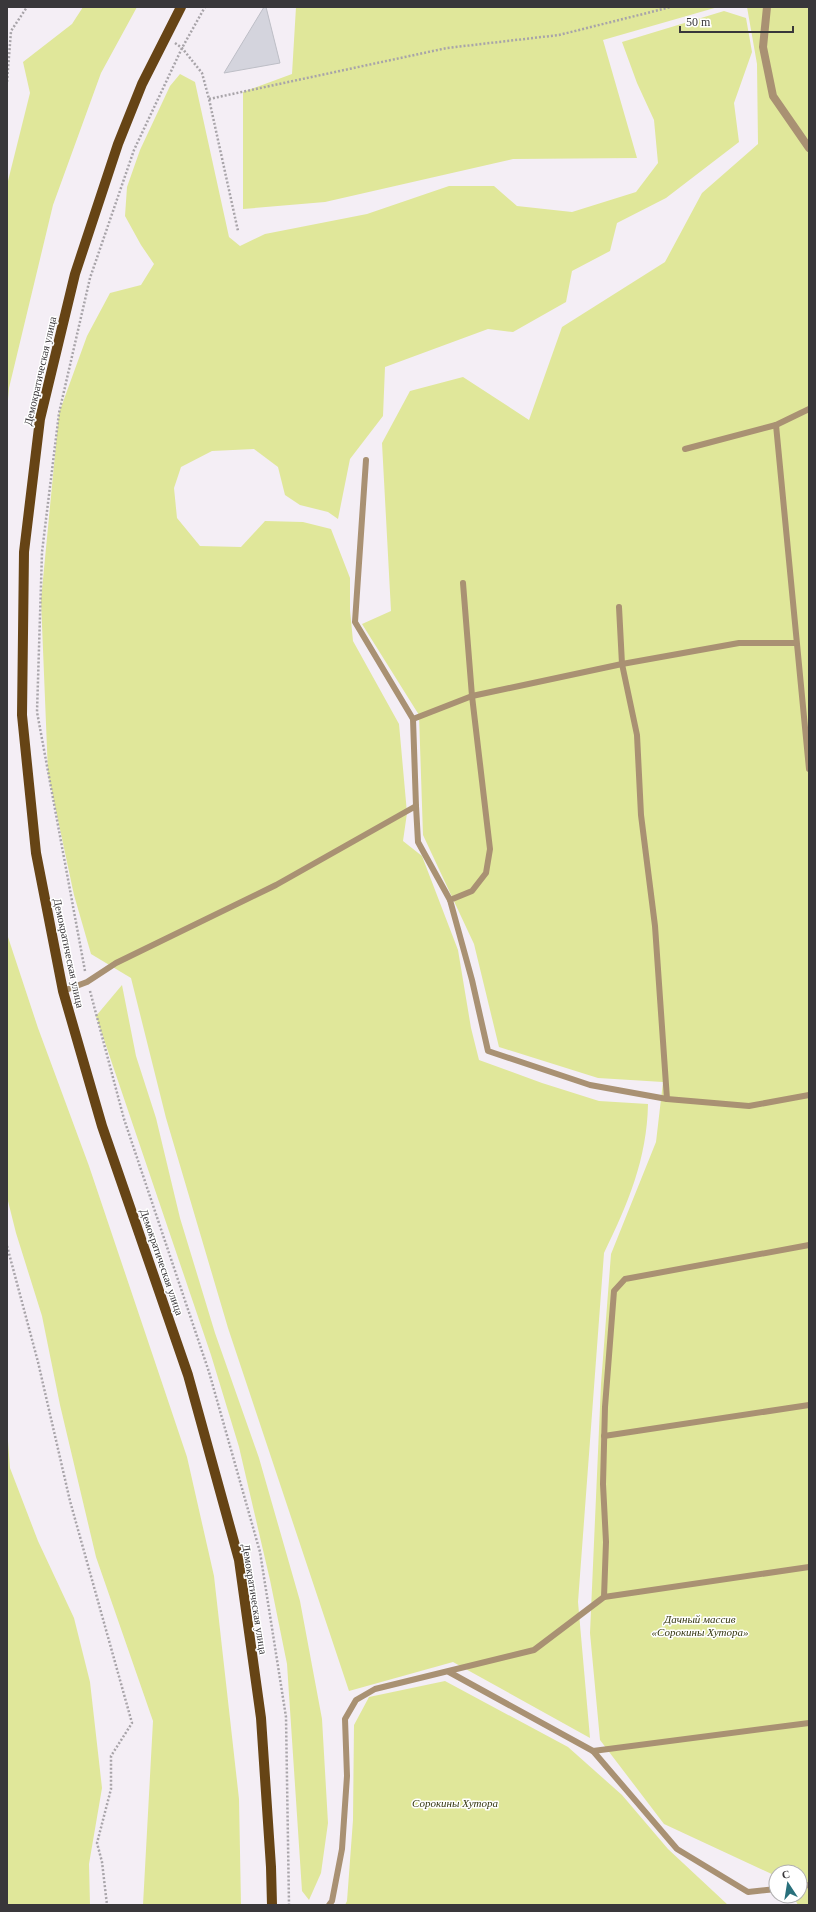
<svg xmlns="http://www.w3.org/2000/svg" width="816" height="1912" viewBox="0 0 816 1912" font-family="'Times New Roman',serif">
<rect width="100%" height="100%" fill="#f4eef5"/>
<!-- green -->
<g fill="#e0e79a">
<path d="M83,7H137L101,73L53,205L9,388L7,410V185L30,93L23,62L72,24Z"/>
<path d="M296,7H718L603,40L637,158L513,159L325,202L243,209V92L292,74Z"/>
<path d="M747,7H809V1905H798L793,1896H800V1872H776V1876L664,1824L600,1740L590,1633L601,1384L611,1254L656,1142L663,1082L598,1078L499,1047L474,944L423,835L419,715L362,624L391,611L382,443L410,391L463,377L529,420L562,327L665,262L702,193L758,144L757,64Z"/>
<path d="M724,11L746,18L752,52L734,103L739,142L666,198L617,223L610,251L572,271L566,302L513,332L488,329L385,367L383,416L350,459L338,519L328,512L300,505L285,495L278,467L254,449L212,451L181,467L174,488L177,518L200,546L241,547L265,521L303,522L331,529L350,578V610L353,641L399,724L407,813L403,841L422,856L458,950L471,1028L479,1060L542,1083L599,1101L648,1104C647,1159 628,1204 604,1253L578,1602L590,1738L453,1662L349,1691L228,1328L166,1118L131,978L91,954L74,895L48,773L41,600L59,413L87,336L110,293L141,285L154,264L141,245L125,216L127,187L140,150L170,86L180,74L195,82L229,237L240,246L265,234L367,214L449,186H494L517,206L572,212L636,192L658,163L654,120L637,83L622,42Z"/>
<path d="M7,934L38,1028L89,1166L187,1457L214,1576L239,1799L241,1905H143L153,1721L96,1557L60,1405L42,1316L16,1233L7,1197Z"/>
<path d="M122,985L136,1056L156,1118L180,1218L215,1333L259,1458L300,1601L322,1719L328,1823L321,1873L309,1900L302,1891L287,1664L270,1580L239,1447L211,1355L96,1016Z"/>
<path d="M7,1428L10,1468L38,1541L74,1618L90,1682L102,1788L89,1864L90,1905H7Z"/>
<path d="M445,1681L568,1747L622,1795L668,1849L728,1905H345L347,1901L353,1820L354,1725L369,1697Z"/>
</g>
<!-- building -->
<path fill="#d4d4dd" stroke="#bdbec6" d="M264,7H266L280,63L224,73Z"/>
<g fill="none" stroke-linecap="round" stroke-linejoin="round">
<!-- path -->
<g stroke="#a8a4a9" stroke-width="2.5" stroke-dasharray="2 2" stroke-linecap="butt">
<path d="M175,43L182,48L202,73L209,99L238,231"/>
<path d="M7,82L11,31L27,7"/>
<path d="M209,99L447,48L559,35L671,7"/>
<path d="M85,971L37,712L42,552L59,413L90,278L134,150L182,48L205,7"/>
<path d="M90,991L124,1119L209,1372L260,1552L286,1717L289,1905"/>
<path d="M7,1246L38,1362L70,1501L132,1723L111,1756V1789L97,1843L102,1862L107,1905"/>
</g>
<!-- lane -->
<g stroke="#a99173" stroke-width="6">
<path d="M776,425L809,769"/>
<path d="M685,449L776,425L809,409"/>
<path d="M366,460L355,622L413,719L416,806"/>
<path d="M463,583L472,696L490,849L486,873L472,891L450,900L472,980L488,1051L590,1085L667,1099"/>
<path d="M619,607L622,664L637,735L641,815L655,926L667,1099L749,1106L809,1095"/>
<path d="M413,719L472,696L622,664L739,643H796"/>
<path d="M63,991L87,982L116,963L276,885L416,806L418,842L450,900"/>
<path d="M604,1436L809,1405"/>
<path d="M604,1597L809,1567"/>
<path d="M449,1672L593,1751L677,1849L748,1892L776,1889"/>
<path d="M593,1751L809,1723"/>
<path d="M800,1886L809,1885"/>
<path d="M329,1905L332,1901L342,1849L347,1776L345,1719L356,1700L375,1689L534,1650L604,1597L606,1542L603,1484L605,1407L614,1291L625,1279L809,1245"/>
</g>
<!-- street -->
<path stroke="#a99173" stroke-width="8" d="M767,7L763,47L773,96L809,148"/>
<!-- primary -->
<path stroke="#664415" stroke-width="10" d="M181,7L142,84L118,144L75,274L40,419L24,552L22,715L36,853L63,991L102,1126L188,1375L239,1560L261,1718L271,1867L272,1905"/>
</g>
<g text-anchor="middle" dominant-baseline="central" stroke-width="3" stroke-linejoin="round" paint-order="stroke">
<!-- street labels -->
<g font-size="11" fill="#39373a" stroke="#fff">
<text transform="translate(40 371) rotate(-77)">Демократическая улица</text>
<text transform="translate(69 953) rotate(78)">Демократическая улица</text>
<text transform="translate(162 1262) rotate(71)">Демократическая улица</text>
<text transform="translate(255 1599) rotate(81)">Демократическая улица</text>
</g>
<!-- park labels -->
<g font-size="11" font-style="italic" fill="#353711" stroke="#fff">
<text x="700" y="1619">Дачный массив<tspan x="700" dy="13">«Сорокины Хутора»</tspan></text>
<text x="455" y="1803">Сорокины Хутора</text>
</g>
</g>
<!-- border -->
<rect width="816" height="1912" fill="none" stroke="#39373a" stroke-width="16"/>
<!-- north arrow -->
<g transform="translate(788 1884) rotate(348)"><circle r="19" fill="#ffffff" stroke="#b0afb0"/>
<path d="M0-3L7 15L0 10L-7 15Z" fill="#29707c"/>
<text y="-6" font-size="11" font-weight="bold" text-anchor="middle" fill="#39373a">С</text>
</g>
<!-- scale -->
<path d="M680 26v6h113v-6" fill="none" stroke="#39373a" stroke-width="2"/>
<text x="686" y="26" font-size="12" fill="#39373a" stroke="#ffffff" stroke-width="3" paint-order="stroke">50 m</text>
</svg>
